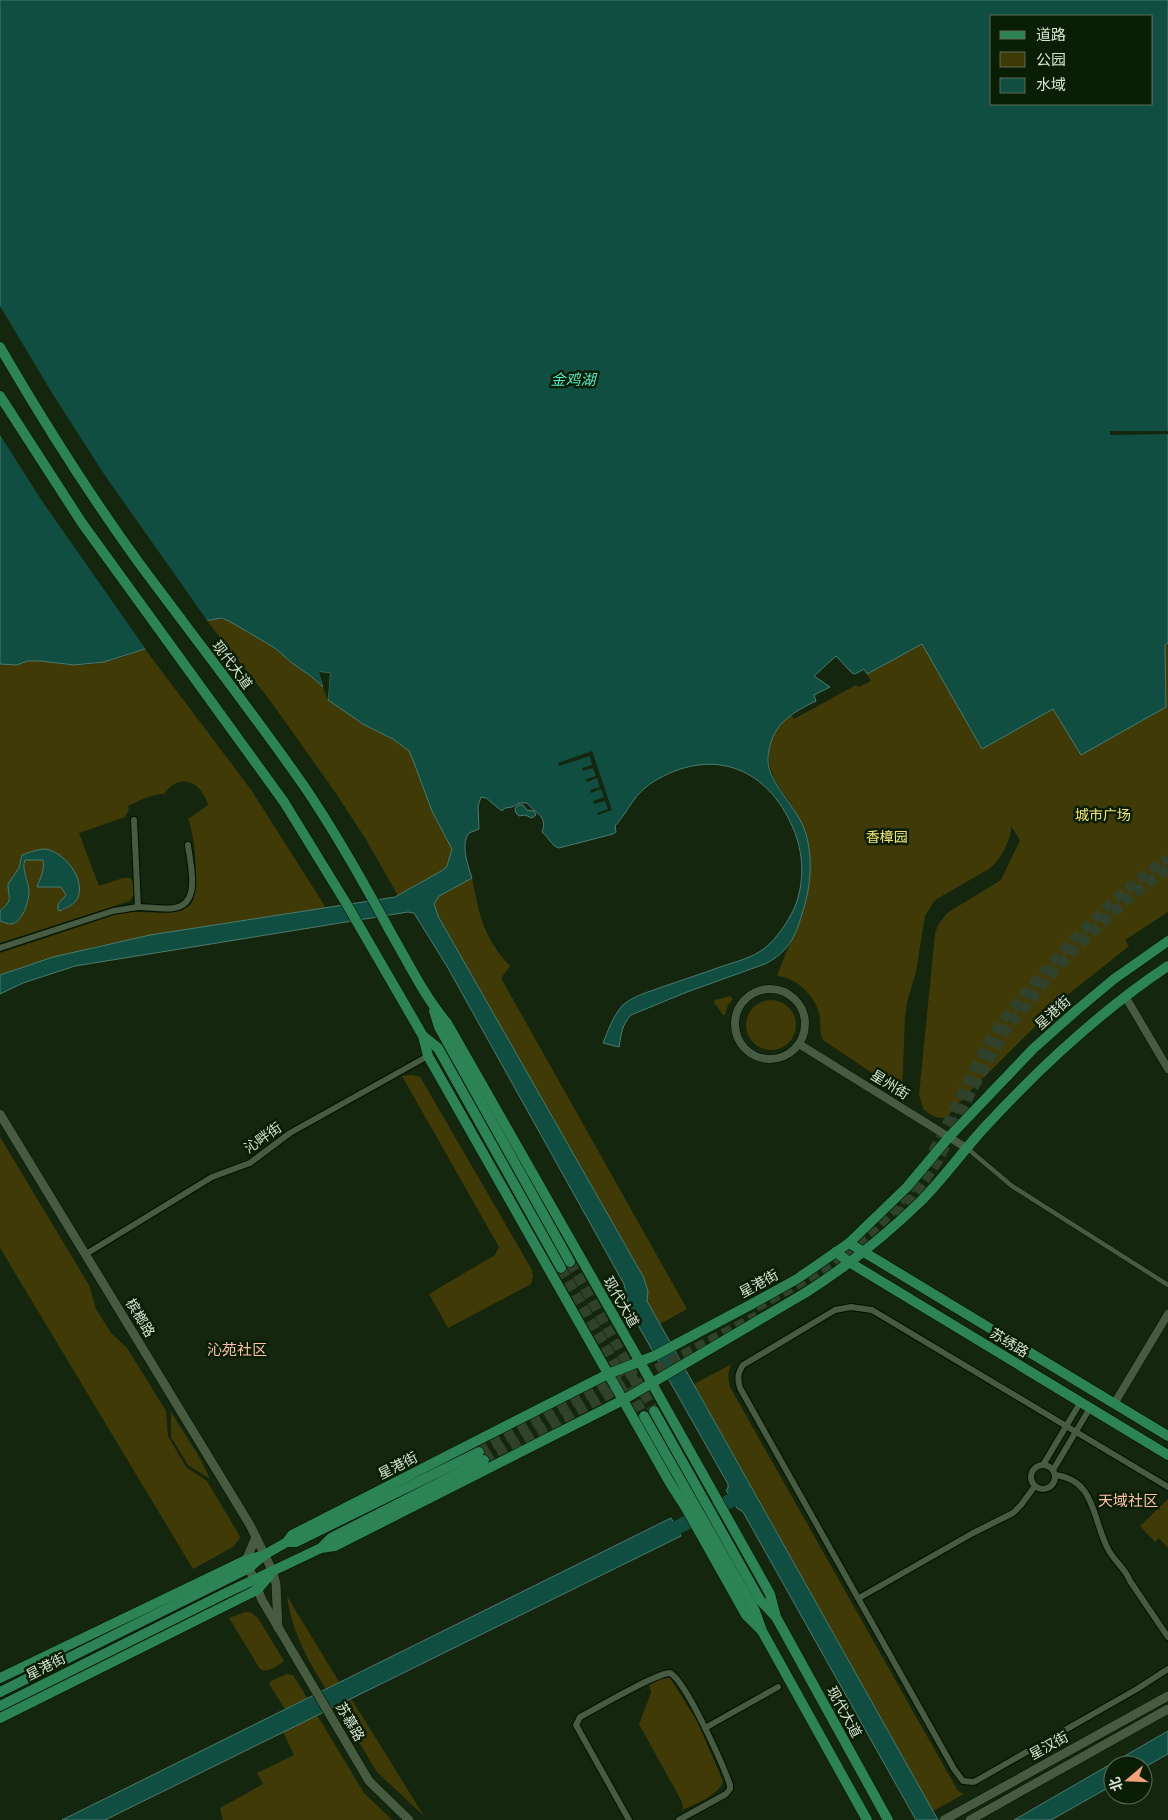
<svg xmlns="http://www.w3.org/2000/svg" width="1168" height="1820" viewBox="0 0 1168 1820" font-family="Rubik,'Noto Sans SC',sans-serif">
<rect width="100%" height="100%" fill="#14260e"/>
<!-- green -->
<g fill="#403a07">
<path d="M215,618L229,621L275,648L292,663L318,682L323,687L328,700L363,724L393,739L409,751L413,760L432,811L452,849L446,868L398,896L367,841L335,792L269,699L207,621Z"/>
<path d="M922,643L982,749L1053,709L1081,755L1168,643V912L1125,940L1129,946L1065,997L965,1096L947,1117C938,1120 931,1115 924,1110L919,1095L935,934L938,925L947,913L1001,880L1020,840L1011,826C1012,839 1000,861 989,869L935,900L925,916L916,972L907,1002L905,1017L902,1093L823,1040C819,1032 821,1022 819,1013C814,995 796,977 777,976C792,935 812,906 810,860C810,846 806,832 800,820C788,794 763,776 770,745C773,732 780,722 791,715L794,719L856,685L859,687L871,681L867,674Z"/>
<path d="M145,649L252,791L326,908L231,922L97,946L0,975V953L120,913C138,910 167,916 182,910C187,908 191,905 193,900C199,884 195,834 188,819L208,805C201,781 180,772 164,794C151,794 139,801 128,806L129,809L125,817L79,833L99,886L123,878H130L135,884V893L130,901L0,943V921L5,923L21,918C24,909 29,899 28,889C28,880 22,868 25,860H43L44,866L38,887H61L66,895L60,902L61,911C68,906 73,907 77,900C81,892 75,884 72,877C61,851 47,840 21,858L19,868L8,884C8,899 14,899 0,911V664C13,666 22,661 34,661C48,660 60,665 73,665C98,666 122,658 145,649Z"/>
<path d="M472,878C480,916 482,936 510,966L501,978L687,1309L660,1324L647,1301L648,1292L644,1278L436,912L434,904L439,896Z"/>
<path d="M730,996L733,999L728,1005L725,1015H723L714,1002L715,1000Z"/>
<circle cx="771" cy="1025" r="25"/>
<path d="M412,1075L420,1077L422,1080L532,1270L533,1276L531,1284L448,1328L429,1294L495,1255L499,1247L402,1076Z"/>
<path d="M0,1137L89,1285L96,1309L111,1333L127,1348L166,1411L168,1436L186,1467L207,1481L238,1533L240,1538L233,1547L193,1569L0,1248Z"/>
<path d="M732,1364C727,1372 728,1378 730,1387L958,1791L964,1794L933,1811L694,1384Z"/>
<path d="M171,1412L200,1458L210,1479L188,1465L171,1437Z"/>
<path d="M1168,1499V1548L1159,1538L1155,1542L1140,1526Z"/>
<path d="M287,1596L339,1682L326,1689C307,1659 292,1632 287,1596Z"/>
<path d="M245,1612H250L258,1618L284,1661C277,1666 269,1673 260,1669L229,1618Z"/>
<path d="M287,1674L293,1675L307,1698L285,1709L269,1684L271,1681Z"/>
<path d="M670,1678L697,1721L723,1781C721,1794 693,1805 681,1811L683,1808L682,1802L639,1724L651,1693L649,1685L660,1679Z"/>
<path d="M350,1699L354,1703L424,1816L377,1772L337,1706Z"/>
<path d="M317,1715L364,1793L392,1820H223L220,1808L263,1784L257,1773L294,1755L283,1732Z"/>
</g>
<!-- water -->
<g fill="#114e42" stroke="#4c7b6e" fill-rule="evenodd">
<path d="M0,0H1168V643L1165,645L1166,707L1081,755L1053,709L982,749L922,644L867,674L864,669L855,674L852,673L836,656L814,676L830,687L814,695L816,701C793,712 774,723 769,750C767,759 768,768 772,776C781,795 796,809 804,828C814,856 811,887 802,914C795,938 788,952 765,964L687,992L631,1015C622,1024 621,1035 619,1047L603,1043C608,1031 613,1016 622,1006C632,996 649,992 662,987C682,980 701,974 720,967C735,962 752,958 765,948C777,938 787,923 794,909C805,883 804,853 793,828C768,769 715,747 658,779C633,793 631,808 615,826L616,832L613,834L559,848C551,846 549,837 542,832C548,816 535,813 527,803H520L512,807L505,808L502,811L486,798L481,797L478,806L479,829L469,833C460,845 468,865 472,878L439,896L434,904L438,916L644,1278L648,1292L647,1301L938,1820H916L743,1512L737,1508L726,1490L728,1488V1484L630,1311L624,1284L448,968L414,913L408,912L75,966L23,983L0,994V975L53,957L150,935L395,897L443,870L447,866L452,849L432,811L413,760L409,751L393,739L363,724L328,700L330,673L320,672L323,687L312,677L292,663L275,648L229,621L221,618L205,621L145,649L104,662L74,665L41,661H27L17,665L0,664ZM992,16H1152V104H992Z"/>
<path d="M519,805H523L527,810L534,811L536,815L532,818L525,815L519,816L516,813L515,808Z"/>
<path d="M42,849C63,848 89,882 76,901C71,907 66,907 60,911L58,910V904L66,895L61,887H37C40,879 45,869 43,860H25C21,869 29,882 29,891C29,900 23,923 11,924C8,924 3,922 0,921V911C14,899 8,899 8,884L19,868L22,855L30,852Z"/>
<path d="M671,1518L681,1536L105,1820H62Z"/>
<path d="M1168,1731V1754L1143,1768V1765H1113V1785L1051,1820H1014Z"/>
</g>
<!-- pier -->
<g fill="#14260e">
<path d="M0,306L52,393L104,474L209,623L147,651L42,501L0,435Z"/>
<path d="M1110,431H1168V434L1110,435Z"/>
<path d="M319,672L330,673L328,700L326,694L327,675L323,674L326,687L324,690Z"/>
<path d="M592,751L612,810L598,815L597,813L608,809L605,801L594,804L593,801L604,797L601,789L591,793L590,790L600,787L597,778L587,782L586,779L596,776L593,768L583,771L582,768L592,765L590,756L559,766L558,763Z"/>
</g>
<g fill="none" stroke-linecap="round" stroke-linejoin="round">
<!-- river -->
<g stroke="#114e42" stroke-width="14">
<path d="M716,1508L732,1500"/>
<path d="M676,1528L696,1518"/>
</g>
<!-- primary-tunnel -->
<g stroke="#31422c" stroke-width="10" stroke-dasharray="10 5" stroke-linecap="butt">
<path d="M933,1152C952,1116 968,1078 988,1043C1002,1020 1019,1000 1037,980C1076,935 1119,892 1168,858"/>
<path d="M899,1217L938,1161L971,1092L1007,1029L1056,969L1080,944L1128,899L1168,868"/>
<path d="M570,1262L654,1411"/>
<path d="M561,1268L622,1376"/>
<path d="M756,1307C817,1275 872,1243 912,1186"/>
<path d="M629,1388L644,1416"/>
<path d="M479,1452L650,1362"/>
<path d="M484,1460L757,1316"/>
</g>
<defs>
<path id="pedestrian" d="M968,1149L1012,1186L1168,1285"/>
<g id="minor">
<path d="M138,907C150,907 162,910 174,908C202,904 190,864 188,845"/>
<path d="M0,948L113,911L138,907L134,820"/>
<path d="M86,1254L212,1177L250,1163L290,1133L428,1056"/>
<circle cx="1043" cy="1477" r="12"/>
<path d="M1043,1465L1080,1403"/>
<path d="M1053,1470L1090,1408"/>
<path d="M1055,1475C1096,1480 1092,1519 1108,1549C1114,1561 1125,1568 1130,1581L1168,1637"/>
<path d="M1168,1487L872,1310L851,1307L835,1310L743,1365C738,1373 737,1378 740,1388L954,1769L963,1781L974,1782L1137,1689L1168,1669"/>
<path d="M859,1598L973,1533L1013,1513L1021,1505L1035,1486"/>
<path d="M705,1728L778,1687"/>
<path d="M629,1820L576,1725L580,1717C597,1708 656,1673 670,1673C686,1681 723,1765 730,1785V1789L726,1794L679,1820"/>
</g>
<g id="tertiary">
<circle cx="770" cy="1024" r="35"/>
<path d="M1125,996L1168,1069"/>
<path d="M799,1044L968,1149"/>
<path d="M1114,1404L1168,1314"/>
</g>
<g id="secondary">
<path d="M0,1114L250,1525L273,1572L276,1584L278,1628"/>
<path d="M256,1537L246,1560L262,1600L369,1781L409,1820"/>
<path d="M944,1820L1168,1696"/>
<path d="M970,1820L1168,1709"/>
</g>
<g id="primary">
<path d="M0,347C43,421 89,494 139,563C194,637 251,710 304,786C336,833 364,883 391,933C409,964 424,996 447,1023L640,1362L770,1594L776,1617L888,1820"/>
<path d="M0,396L82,523L284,802L346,903L423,1036L428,1056L670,1483L686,1508L746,1615L762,1631"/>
<path d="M434,1011L439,1027L570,1262"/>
<path d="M423,1036L438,1048L561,1268"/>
<path d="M849,1243L1168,1436"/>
<path d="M836,1252L849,1262L1168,1455"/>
<path d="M654,1411L760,1600L774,1615"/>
<path d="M644,1416L755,1611L762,1631L867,1820"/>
<path d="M287,1542H296L479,1452"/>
<path d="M321,1548L331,1538L484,1460"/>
<path d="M0,1678L246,1560L261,1556"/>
<path d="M0,1692L249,1568L264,1555L287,1542L292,1535L608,1374L654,1356L752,1304L797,1279L849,1243L907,1187L949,1137L1034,1048L1078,1009L1114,979L1168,941"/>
<path d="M0,1706L226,1593L321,1548L335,1546L623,1400L805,1293C846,1267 885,1236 920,1202C943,1179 962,1152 984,1128C1041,1066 1099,1012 1168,966"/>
<path d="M0,1718L257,1590L270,1575"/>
</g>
</defs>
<!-- pedestrian casing -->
<use href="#pedestrian" stroke="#010f00" stroke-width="5.5"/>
<!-- minor casing -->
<use href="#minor" stroke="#010f00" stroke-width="8"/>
<!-- tertiary casing -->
<use href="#tertiary" stroke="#010f00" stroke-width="9"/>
<!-- secondary casing -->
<use href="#secondary" stroke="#010f00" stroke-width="10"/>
<!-- primary casing -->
<use href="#primary" stroke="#010f00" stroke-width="11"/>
<!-- pedestrian -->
<use href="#pedestrian" stroke="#465b40" stroke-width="4.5"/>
<!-- minor -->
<use href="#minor" stroke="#465b40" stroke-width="6"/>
<!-- tertiary -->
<use href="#tertiary" stroke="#465b40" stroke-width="8"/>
<!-- secondary -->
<use href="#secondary" stroke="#465b40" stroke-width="9"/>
<!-- primary -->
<use href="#primary" stroke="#2c8355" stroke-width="10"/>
</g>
<g text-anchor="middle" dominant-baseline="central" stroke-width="5" stroke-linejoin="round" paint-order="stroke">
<!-- street labels -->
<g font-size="14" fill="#d7e3d3" stroke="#0a1d05">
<text transform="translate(232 665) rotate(53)">现代大道</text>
<text transform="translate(1053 1013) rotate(-42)">星港街</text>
<text transform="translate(890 1085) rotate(32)">星州街</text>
<text transform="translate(263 1138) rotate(-35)">沁畔街</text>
<text transform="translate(759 1284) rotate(-29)">星港街</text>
<text transform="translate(621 1302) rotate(60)">现代大道</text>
<text transform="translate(140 1318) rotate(59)">槟榔路</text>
<text transform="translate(1009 1343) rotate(31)">苏绣路</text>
<text transform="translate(398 1466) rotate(-27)">星港街</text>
<text transform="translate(46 1667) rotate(-27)">星港街</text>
<text transform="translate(844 1712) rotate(61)">现代大道</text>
<text transform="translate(350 1722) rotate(60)">苏慕路</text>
<text transform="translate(1049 1746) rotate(-29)">星汉街</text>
</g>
<!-- park labels -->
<g font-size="14" fill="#f4e672" stroke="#0a1d05">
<text x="1103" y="815">城市广场</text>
<text x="887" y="837">香樟园</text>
</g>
<!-- water labels -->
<g font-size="15" font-style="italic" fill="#51ebca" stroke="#0a1d05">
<text x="573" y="380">金鸡湖</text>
</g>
<!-- neighbourhood labels -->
<g font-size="15" fill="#fdc1a3" stroke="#0a1d05">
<text x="237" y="1350">沁苑社区</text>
<text x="1128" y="1501">天域社区</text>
</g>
</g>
<!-- legend -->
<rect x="990" y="15" width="162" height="90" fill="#0a1d05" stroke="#5c6c57"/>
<rect x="1000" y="31" width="25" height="8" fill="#2c8355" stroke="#5c6c57"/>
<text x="1036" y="40" font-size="15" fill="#d7e3d3">道路</text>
<rect x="1000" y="52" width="25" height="15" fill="#403a07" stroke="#5c6c57"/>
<text x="1036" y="65" font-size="15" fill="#d7e3d3">公园</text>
<rect x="1000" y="78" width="25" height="15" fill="#114e42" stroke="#5c6c57"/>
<text x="1036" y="90" font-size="15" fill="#d7e3d3">水域</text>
<!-- north arrow -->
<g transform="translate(1128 1780) rotate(251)"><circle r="24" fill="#0a1d05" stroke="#5c6c57"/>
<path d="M0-4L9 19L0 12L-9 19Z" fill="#f0a27a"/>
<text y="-8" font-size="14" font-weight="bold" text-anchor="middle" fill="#d7e3d3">北</text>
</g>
</svg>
